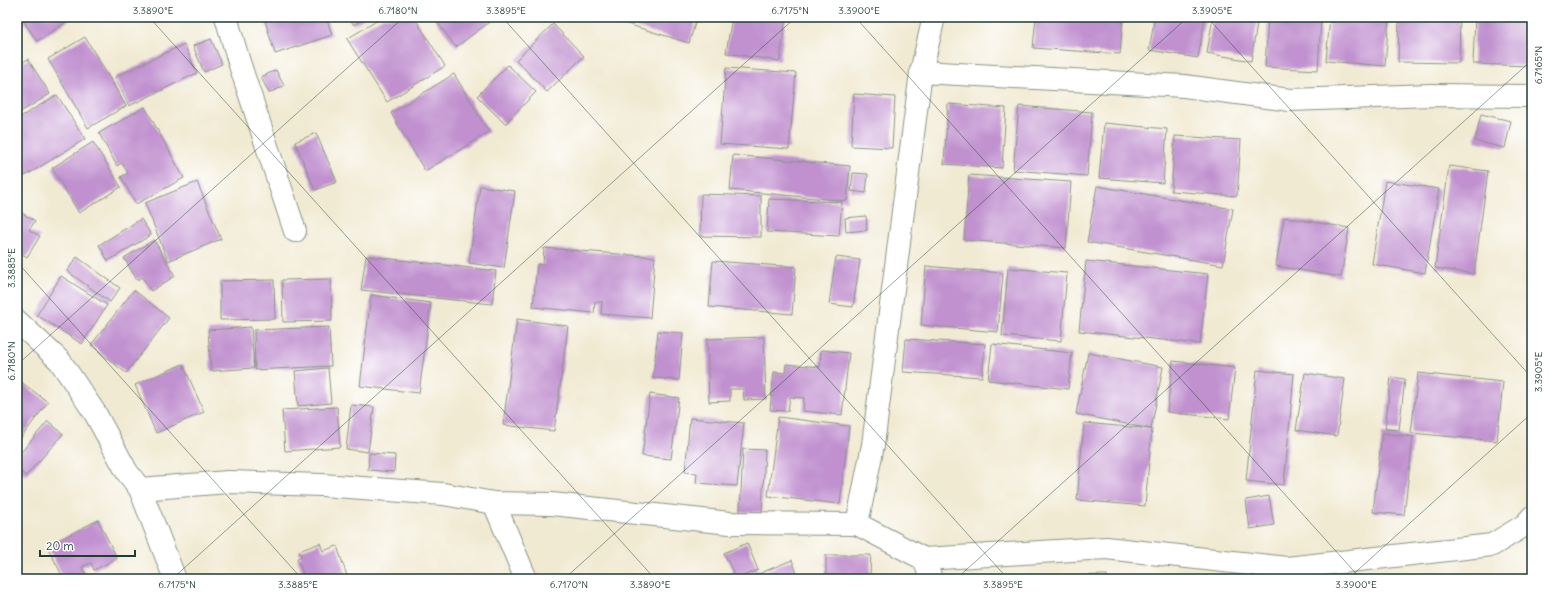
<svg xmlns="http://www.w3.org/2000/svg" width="1549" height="596" viewBox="0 0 1549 596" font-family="Delius,sans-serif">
<rect width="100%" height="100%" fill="#fff"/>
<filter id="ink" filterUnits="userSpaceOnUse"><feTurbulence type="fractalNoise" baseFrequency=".025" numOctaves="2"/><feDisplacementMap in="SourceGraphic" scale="8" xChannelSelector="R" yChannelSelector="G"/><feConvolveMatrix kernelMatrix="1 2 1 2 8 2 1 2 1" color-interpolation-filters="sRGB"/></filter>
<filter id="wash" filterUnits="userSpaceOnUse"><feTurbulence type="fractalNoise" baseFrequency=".012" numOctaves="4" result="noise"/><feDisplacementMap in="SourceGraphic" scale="16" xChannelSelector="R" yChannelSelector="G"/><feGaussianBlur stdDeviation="0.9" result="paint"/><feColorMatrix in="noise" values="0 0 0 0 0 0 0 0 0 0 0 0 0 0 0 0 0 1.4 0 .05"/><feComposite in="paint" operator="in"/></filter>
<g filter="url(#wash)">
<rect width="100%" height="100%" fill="#f1ead3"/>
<g id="blocks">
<!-- building -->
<g fill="#c090cf">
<path d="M21,17H74L37,41Z"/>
<path d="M264,17H326L332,35L275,54Z"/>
<path d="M348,17H366L354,25Z"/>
<path d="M383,17H414L445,66L387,102L347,39Z"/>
<path d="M433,17H496L456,47Z"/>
<path d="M604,17H697L689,43Z"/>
<path d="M732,17H786L780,61L726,53Z"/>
<path d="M1036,17H1123L1120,54L1033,48Z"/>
<path d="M1155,17H1205L1198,58L1149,50Z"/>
<path d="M1213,17H1258L1251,61L1207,53Z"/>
<path d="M1268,17L1321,18L1318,70L1265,67Z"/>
<path d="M1330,17H1389L1385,66L1326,61Z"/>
<path d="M1399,17H1460L1459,63L1398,62Z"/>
<path d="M1475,17H1532V66L1473,64Z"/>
<path d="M553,24L584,56L547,92L516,60Z"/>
<path d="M85,37L126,106L88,128L48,59Z"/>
<path d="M211,39L222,64L204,72L193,46Z"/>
<path d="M184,44L197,73L129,106L115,77Z"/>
<path d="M28,59L50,94L17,114V66Z"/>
<path d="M508,65L536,92L505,124L477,96Z"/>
<path d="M726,68L796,73L789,149L720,144Z"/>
<path d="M276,70L284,86L269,93L261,77Z"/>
<path d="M454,74L489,132L425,171L391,113Z"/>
<path d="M854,94L895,97L892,148L851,146Z"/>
<path d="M57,95L85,139L25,176L17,163V119Z"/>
<path d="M948,104L1006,108L1002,168L944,164Z"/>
<path d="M1019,106L1092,112L1087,176L1013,170Z"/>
<path d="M145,107L184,178L136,204L121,177L128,173L122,163L117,166L99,133Z"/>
<path d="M1481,114L1511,121L1505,148L1475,141Z"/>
<path d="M1104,123L1167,129L1163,183L1099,178Z"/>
<path d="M316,133L337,182L315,190L295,142Z"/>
<path d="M1175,136L1241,140L1237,196L1171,191Z"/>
<path d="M93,142L121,187L79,213L52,168Z"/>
<path d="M733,155L850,166L847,201L730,190Z"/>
<path d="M1449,166L1488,171L1474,274L1435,268Z"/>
<path d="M853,173L868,174L866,193L851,191Z"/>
<path d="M969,175L1071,182L1066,248L964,240Z"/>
<path d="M1385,181L1439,189L1425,273L1372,264Z"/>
<path d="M197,182L221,239L168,261L145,203Z"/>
<path d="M480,186L515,191L504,268L469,263Z"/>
<path d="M1097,186L1233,209L1223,265L1087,242Z"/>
<path d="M701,194L761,196V237L700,236Z"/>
<path d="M769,199L842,202L839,236L767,232Z"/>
<path d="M17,210L35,221L29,230L40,236L27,257L17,251Z"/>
<path d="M866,216L867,230L846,232L845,218Z"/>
<path d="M1284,217L1349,228L1341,277L1276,266Z"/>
<path d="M141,219L151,235L108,261L99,245Z"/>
<path d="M154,240L175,276L151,291L142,277L137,280L124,258Z"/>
<path d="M544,248L655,257L650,318L601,314L602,302H595L594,313L533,307L537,264L543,265Z"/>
<path d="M366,256L496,271L492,304L361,290Z"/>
<path d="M77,257L120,288L110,302L67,271Z"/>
<path d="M836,257L860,260L853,307L829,304Z"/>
<path d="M713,261L796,267L792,314L709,307Z"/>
<path d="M1086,261L1208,274L1200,344L1079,331Z"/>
<path d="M926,266L1003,273L998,332L921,325Z"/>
<path d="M1008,268L1067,273L1061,341L1002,336Z"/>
<path d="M61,276L107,305L82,344L37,315Z"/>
<path d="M331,279L332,321L283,322L282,280Z"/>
<path d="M274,280L275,319L220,320V281Z"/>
<path d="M134,290L169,318L126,373L91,345Z"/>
<path d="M371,295L431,303L419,393L360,386Z"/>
<path d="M517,319L568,326L554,431L503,425Z"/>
<path d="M251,327L254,368L211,371L208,330Z"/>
<path d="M329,327L331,366L255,370L254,330Z"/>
<path d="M658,331L683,333L679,380L653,378Z"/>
<path d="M764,337L766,399L744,400L743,389H730V401L709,402L707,339Z"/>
<path d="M906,339L985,344L982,377L903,372Z"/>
<path d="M992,344L1072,353L1068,389L988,380Z"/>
<path d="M821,350L849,353L842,415L803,411L804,398L790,397L788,411L770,410L774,372L785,373L786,364L820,367Z"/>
<path d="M1088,353L1163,367L1151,429L1076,414Z"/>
<path d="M1173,361L1235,368L1229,419L1167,412Z"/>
<path d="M183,364L204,412L156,433L135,385Z"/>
<path d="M328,368L331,403L298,406L295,371Z"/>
<path d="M1257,370L1294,374L1284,485L1246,481Z"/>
<path d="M1305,373L1345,379L1337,436L1296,430Z"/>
<path d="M1418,373L1503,382L1497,441L1411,433Z"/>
<path d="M1391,377L1405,379L1399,430L1385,429Z"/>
<path d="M17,379L48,402L17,443Z"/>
<path d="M650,394L679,398L671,459L642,456Z"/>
<path d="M351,405L374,407L368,452L346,449Z"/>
<path d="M337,407L340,447L285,451L282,410Z"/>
<path d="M778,417L849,426L840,504L768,496Z"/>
<path d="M690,418L744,423L737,486L696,483L697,473L685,472Z"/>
<path d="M48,421L63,434L26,476L17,469V457Z"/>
<path d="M1084,423L1152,429L1145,506L1077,500Z"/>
<path d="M1382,433L1413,437L1404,515L1373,512Z"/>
<path d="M743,449L765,450L762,512H740Z"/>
<path d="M369,453L395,455L394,472L368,470Z"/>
<path d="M1269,496L1274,525L1250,529L1246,500Z"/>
<path d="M98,520L117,558L94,570L91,563L82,567L86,575L77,579H64L47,546Z"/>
<path d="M320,543L323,551L337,546L348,579H305L297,558L301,557L299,551Z"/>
<path d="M747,543L758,570L736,579L724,553Z"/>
<path d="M826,555H871L870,575H826Z"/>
<path d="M792,560L799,579H746Z"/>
<path d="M1107,575V579H1055V576Z"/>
</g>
</g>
</g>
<g filter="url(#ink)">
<use href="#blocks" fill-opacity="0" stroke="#889484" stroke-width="1"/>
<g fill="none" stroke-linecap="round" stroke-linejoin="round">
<defs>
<g id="minor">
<path d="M226,17L239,62L295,231"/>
<path d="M921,72L1184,86L1290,100L1431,95L1532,96"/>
<path d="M17,321L60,361L95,413L127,472L140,489L175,579"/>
<path d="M140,489L228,482L322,485L443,494L494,503L552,504L730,523L857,524L924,559L1106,548L1287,568L1492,545L1525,525L1532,517"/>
<path d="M494,503L526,579"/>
<path d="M857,524L873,445L921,72L934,17"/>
<path d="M924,559L931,579"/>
</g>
</defs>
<!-- minor casing -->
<use href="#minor" stroke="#889484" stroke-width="24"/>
<!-- minor -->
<use href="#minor" stroke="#fff" stroke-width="22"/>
</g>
</g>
<!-- ticks -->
<path fill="none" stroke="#1f3d34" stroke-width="1" stroke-opacity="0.45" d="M149,17L655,579M502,17L1008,579M855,17L1361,579M1207,17L1532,378M17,262L302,579M17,365L404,17M172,579L796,17M564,579L1188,17M956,579L1532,60M1348,579L1532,413"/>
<!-- margin -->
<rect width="1549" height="596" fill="none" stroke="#fff" stroke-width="44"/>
<!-- scale -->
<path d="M40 550v6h95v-6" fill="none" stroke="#1f3d34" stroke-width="2"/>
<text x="46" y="550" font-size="12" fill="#1f3d34" stroke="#ffffff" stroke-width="3" paint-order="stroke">20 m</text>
<rect x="22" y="22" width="1505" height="552" fill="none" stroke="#1f3d34" stroke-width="1.5"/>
<g font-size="10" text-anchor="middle" fill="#1f3d34">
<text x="153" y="14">3.3890°E</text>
<text x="398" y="14">6.7180°N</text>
<text x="506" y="14">3.3895°E</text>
<text x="790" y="14">6.7175°N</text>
<text x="859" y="14">3.3900°E</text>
<text x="1212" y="14">3.3905°E</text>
<text transform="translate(1538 65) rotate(-90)" y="4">6.7165°N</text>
<text transform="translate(11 268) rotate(-90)" y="4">3.3885°E</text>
<text transform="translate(11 361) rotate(-90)" y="4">6.7180°N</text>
<text transform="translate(1538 372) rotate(-90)" y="4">3.3905°E</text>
<text x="177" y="588">6.7175°N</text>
<text x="298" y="588">3.3885°E</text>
<text x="569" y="588">6.7170°N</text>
<text x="650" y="588">3.3890°E</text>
<text x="1003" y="588">3.3895°E</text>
<text x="1356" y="588">3.3900°E</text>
</g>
</svg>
